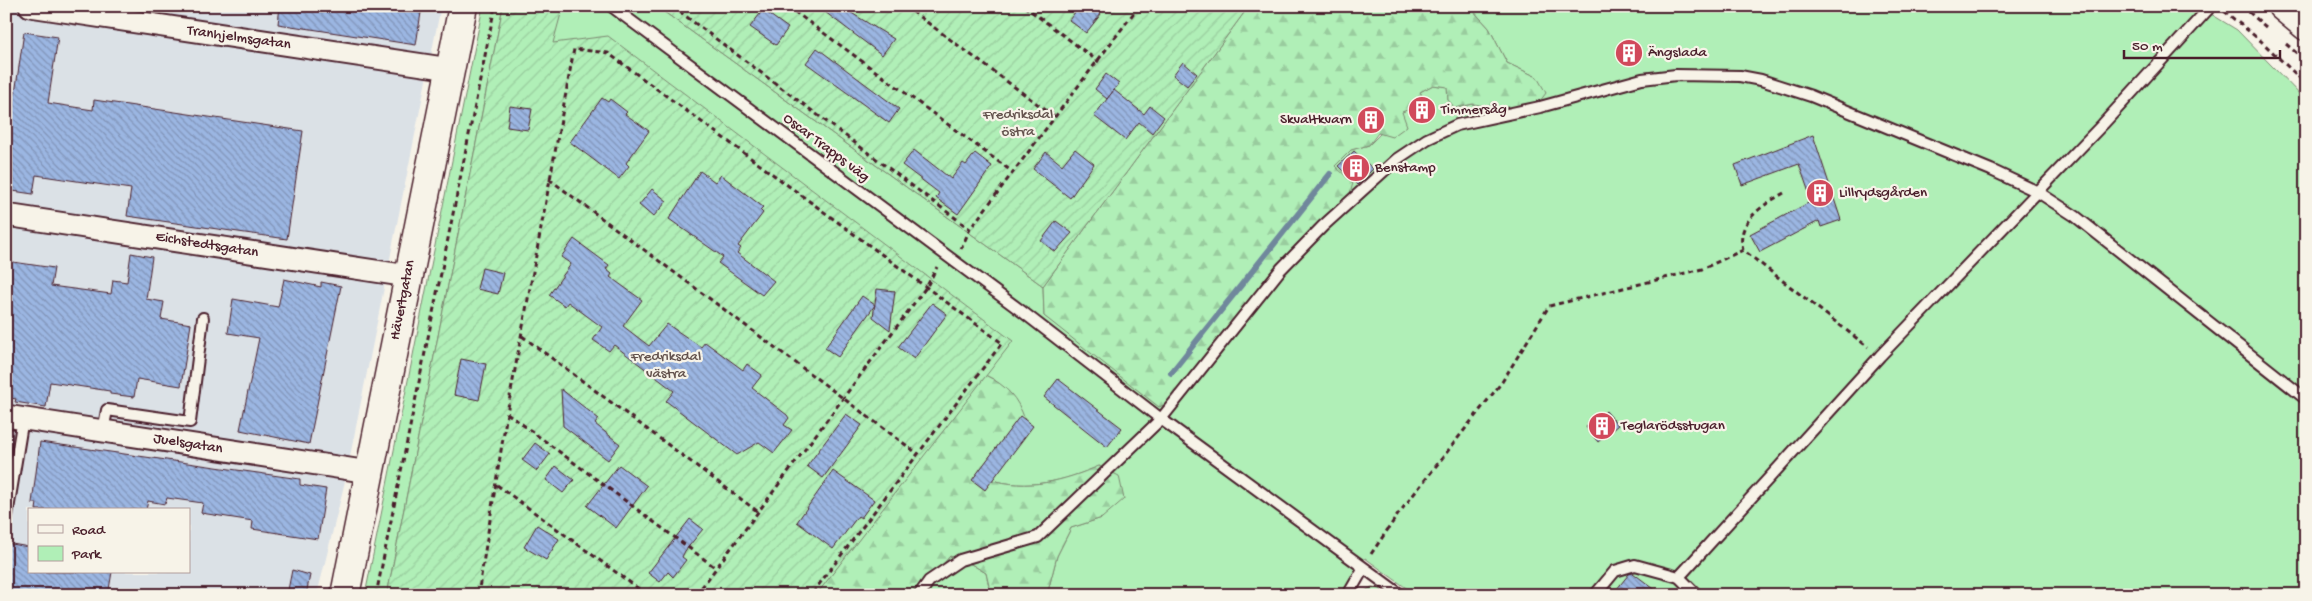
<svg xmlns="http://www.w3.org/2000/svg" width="2312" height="601" viewBox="0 0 2312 601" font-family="'Gochi Hand',sans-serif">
<defs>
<pattern id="forest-firs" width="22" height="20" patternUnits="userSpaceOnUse" patternTransform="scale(1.25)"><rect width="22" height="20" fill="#b0efb7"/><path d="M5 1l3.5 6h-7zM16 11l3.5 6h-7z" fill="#99cc9e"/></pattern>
<pattern id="garden-furrows" width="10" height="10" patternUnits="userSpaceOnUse" patternTransform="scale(1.25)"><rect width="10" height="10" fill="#b0efb7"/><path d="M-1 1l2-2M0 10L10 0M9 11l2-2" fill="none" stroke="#99cc9e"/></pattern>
<pattern id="building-back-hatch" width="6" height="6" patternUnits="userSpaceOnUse" patternTransform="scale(1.25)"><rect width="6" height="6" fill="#9bb6e2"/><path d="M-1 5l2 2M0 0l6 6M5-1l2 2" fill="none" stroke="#8093b7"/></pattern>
</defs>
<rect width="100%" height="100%" fill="#f7f3e8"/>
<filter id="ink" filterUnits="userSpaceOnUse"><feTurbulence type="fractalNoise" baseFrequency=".02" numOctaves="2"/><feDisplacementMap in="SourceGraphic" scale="10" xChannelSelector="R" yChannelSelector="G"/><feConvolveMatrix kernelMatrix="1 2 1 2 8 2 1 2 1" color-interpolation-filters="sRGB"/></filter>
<g filter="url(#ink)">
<!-- built -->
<path fill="#dbe1e6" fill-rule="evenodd" d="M6,6H441L345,481L317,595H6ZM29,510H189V572H29Z"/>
<!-- green -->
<g fill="#b0efb7" stroke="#7d8771">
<path d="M483,6H503L387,595H365Z"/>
<path d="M563,6H656L1043,286L1044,316L1166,404L1222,337L1281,261L1348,197L1335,166L1351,150L1369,145L1402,112L1425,102L1420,92L1433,85L1448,87V100L1455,108L1473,104L1502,109L1537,77L1507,63L1489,28L1469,6H2198L2237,30L2306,101V595H1416L1365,558L1343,595H1047L1057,556L1071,528L1102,518L1100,466C1063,481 1028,491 989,479L995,380L985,375L1012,341L552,43Z"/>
<path d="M950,556L971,564L986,573L989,586L980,595H916Z"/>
<path d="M1372,587L1380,589L1385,595H1358Z"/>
</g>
<!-- forest -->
<g fill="url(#forest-firs)" stroke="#7d8771">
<path d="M1249,6H1469L1489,28L1507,63L1537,77L1546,93L1537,105L1502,109L1473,104L1455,108L1448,100L1447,87L1433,85L1420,92L1426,102L1402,112L1407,126L1392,137L1378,133L1369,145L1351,150L1335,166L1353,183L1349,197L1281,261L1222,337L1166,404L1159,407L1044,316L1043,286Z"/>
<path d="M985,375C1006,385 1018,398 1025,420L989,479C1028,491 1063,481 1099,466L1119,476L1124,499L1102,518L1071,528L1057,556L1047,595H980L989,586L986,573L971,564L950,556L916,595H816Z"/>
</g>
<!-- garden -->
<g fill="url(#garden-furrows)" stroke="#7d8771">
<path d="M503,6H563L553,43L608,36L1013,341L816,595H387Z"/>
<path d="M656,6H1249L1043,286Z"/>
</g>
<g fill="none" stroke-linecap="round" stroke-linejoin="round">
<!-- stream -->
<path stroke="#6f879c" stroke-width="6" d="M1171,373L1330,174"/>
</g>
<!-- building -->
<g fill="url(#building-back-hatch)" stroke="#4a1f2b">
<path d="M280,6H422L416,45L278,24Z"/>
<path d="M817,6H840L894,39L882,55Z"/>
<path d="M1080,6H1091L1101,14L1086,33L1069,20Z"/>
<path d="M763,10L788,28L776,45L750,27Z"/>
<path d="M24,32L58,37L48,103L93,110L94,100L303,131L287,239L127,216L131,189L36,175L33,194L6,190V127L10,128Z"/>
<path d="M817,48L899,109L889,123L806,63Z"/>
<path d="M1183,62L1197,74L1187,86L1173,75Z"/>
<path d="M1106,74L1119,84L1107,99L1095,89Z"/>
<path d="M1114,90L1144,114L1150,106L1164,117L1152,133L1139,122L1125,140L1094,116Z"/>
<path d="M602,98L608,102L610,99L627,112L625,114L649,131L626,163L629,166L619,179L570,142Z"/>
<path d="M510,106L532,109L528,130L507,127Z"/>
<path d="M1813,135L1841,220L1821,227L1819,221L1760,252L1750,234L1812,201L1799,164L1742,185L1735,165Z"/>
<path d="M1075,149L1094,164L1070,198L1033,169L1046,152L1062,165Z"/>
<path d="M914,150L951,179L963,163L966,165L975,153L992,166L958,214L936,198L939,193L902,165Z"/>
<path d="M1354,151L1373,169L1357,185L1338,166Z"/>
<path d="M700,171L715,182L721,175L763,207L760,210L763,213L738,246L741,248L737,253L774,281L762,295L718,263L723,257L669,219Z"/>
<path d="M652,189L667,201L653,217L639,205Z"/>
<path d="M1056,221L1072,233L1055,252L1041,241Z"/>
<path d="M574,239L609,265L606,269L612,274L610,277L642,300L623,326L649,346L667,324L701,347L705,342L743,370L747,364L762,375L752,388L787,415L789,418L784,425L792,430L774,453L759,442L737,455L666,401L674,391L614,345L609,351L593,340L602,327L568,302L565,306L549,295L571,264L561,257Z"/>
<path d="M131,253L152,257L146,299L164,302L161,319L191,324L181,386L137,379L134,397L110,394V391L50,382L46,407L15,402L16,399L6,397V261L54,268L51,286L111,294L113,280L127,282Z"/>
<path d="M482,268L503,273L498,294L477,289Z"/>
<path d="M284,279L321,287V282L341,286L309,444L240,430L259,338L228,333L233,299L278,307Z"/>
<path d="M877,289L895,291L890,330L873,317Z"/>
<path d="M862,296L875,305L838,357L825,348Z"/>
<path d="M932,303L947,314L914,359L898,347Z"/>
<path d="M461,359L486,364L479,400L454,395Z"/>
<path d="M1058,379L1122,428L1107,447L1044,397Z"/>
<path d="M561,389L599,419L595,424L620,444L608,460L563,426Z"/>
<path d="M1606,411L1618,425L1598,442L1586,427Z"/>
<path d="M846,414L862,425L823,478L807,466Z"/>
<path d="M1020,416L1033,426L985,490L972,480Z"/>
<path d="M40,442L300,479V485L326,489L318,539L252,529L253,521L201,513L203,503L167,498L165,504L148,501L146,510H36L37,503H32Z"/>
<path d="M535,443L550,454L537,471L522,460Z"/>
<path d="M619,465L647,486L616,528L587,506Z"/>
<path d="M556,466L574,480L563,493L546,480Z"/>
<path d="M833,471L874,500L861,518L858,516L833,549L797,522Z"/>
<path d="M690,519L703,529L685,551L682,557L686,560L673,577L668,572L660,582L648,573Z"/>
<path d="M537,525L559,539L546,560L524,547Z"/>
<path d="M6,543L29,547V572H112L108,595H6Z"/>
<path d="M292,570L310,575L306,595H287Z"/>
<path d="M1633,573L1662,595H1612L1629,574Z"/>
</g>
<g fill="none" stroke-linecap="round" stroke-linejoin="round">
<defs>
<g id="lane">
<path d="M611,6L1024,313L1161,419L1401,595"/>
<path d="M103,431L107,410L190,422L203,318"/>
<path d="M6,522L23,418"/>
<path d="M1679,577L1880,356L2103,124L2211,6"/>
<path d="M919,595L929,581L960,560L1038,537L1161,419L1281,269L1323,226L1397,159L1427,139L1457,125L1540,107L1642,79L1676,75L1740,76L1761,80L1811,96L1991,170L2038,192L2075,216L2306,399"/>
<path d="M1348,595L1363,569"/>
<path d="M1595,595L1615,571L1635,565L1679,577L1697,595"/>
</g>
<g id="street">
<path d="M30,6L450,69"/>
<path d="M6,215L408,276"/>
<path d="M6,416L369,472"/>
</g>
<g id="secondary">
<path d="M2282,6L2306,26"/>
<path d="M345,595L463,6"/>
</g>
</defs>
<!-- lane casing -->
<use href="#lane" stroke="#4a1f2b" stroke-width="14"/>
<!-- street casing -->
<use href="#street" stroke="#4a1f2b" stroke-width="25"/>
<!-- secondary casing -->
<use href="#secondary" stroke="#4a1f2b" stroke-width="31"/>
<!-- path -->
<g stroke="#4a1f2b" stroke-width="3" stroke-dasharray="5 4" stroke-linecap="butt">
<path d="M672,6L970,229"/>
<path d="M787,6L1014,173"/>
<path d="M905,6L1055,117"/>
<path d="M1024,6L1099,62"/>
<path d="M2242,6L2266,27"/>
<path d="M2224,11L2261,41L2306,84"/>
<path d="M2286,44L2306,61"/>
<path d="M549,179L918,454"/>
<path d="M1784,193C1763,205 1735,222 1743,250L1868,347"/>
<path d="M961,249L970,229L1139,6"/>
<path d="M522,336L757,511"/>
<path d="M507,413L716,568"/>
<path d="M497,485L647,595"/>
<path d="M1371,554L1399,513L1502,382L1549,306L1702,269L1743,250"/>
<path d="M376,595L495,6"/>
<path d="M478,595L507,413L574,49L608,53L1002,343L811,595"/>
<path d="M696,595L927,286L937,267"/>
</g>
<!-- lane -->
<use href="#lane" stroke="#f7f3e8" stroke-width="10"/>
<!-- street -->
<use href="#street" stroke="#f7f3e8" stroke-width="21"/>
<!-- secondary -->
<use href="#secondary" stroke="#f7f3e8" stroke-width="28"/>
</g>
</g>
<!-- icons -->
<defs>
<symbol id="building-disc" viewBox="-11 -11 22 22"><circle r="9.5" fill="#d1495b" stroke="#f7f3e8"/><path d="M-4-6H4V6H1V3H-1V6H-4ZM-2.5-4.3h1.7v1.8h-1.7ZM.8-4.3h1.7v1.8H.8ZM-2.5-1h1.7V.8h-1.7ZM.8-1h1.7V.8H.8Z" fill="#fff"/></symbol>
</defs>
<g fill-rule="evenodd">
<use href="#building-disc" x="1613" y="37" width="32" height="32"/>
<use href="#building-disc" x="1406" y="94" width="32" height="32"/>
<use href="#building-disc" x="1355" y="104" width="32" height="32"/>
<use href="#building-disc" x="1340" y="152" width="32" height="32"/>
<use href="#building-disc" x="1804" y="177" width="32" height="32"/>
<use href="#building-disc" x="1586" y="410" width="32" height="32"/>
</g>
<g text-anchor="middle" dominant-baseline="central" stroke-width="4.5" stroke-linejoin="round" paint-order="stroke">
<!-- street labels -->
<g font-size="15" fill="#4a1f2b" stroke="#f7f3e8">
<text transform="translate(239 38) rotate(8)">Tranhjelmsgatan</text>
<text transform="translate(826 148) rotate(37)">Oscar Trapps väg</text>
<text transform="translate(207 245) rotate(9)">Eichstedtsgatan</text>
<text transform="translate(403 300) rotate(-79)">Hävertgatan</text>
<text transform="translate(188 444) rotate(9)">Juelsgatan</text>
</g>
<!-- poi labels -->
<g font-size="15" fill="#4a1f2b" stroke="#f7f3e8" text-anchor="start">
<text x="1648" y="53">Ängslada</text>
<text x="1441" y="110">Timmersåg</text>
<text x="1352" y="120" text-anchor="end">Skvaltkvarn</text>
<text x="1375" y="168">Benstamp</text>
<text x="1839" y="193">Lillrydsgården</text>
<text x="1621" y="426">Teglarödsstugan</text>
</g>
<!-- park labels -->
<g font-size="15" fill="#64534e" stroke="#f7f3e8">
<text x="1018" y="115">Fredriksdal<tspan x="1018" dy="17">östra</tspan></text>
<text x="666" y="357">Fredriksdal<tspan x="666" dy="17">västra</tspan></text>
</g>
</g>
<!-- margin -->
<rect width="2312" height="601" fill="none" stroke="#f7f3e8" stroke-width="25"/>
<rect x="12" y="12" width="2287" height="576" fill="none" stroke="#4a1f2b" stroke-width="2" filter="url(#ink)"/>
<!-- legend -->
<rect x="28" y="508" width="162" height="65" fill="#f7f3e8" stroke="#b29e9c"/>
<rect x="38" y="525" width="25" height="8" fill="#f7f3e8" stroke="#b29e9c"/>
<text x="72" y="534" font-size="15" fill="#4a1f2b">Road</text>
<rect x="38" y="546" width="25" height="15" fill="#b0efb7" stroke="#b29e9c"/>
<text x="72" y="558" font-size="15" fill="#4a1f2b">Park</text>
<!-- scale -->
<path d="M2124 50v8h156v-8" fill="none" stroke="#4a1f2b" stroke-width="2.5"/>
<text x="2132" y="50" font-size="15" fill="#4a1f2b" stroke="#f7f3e8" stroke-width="4" paint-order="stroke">50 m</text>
</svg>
